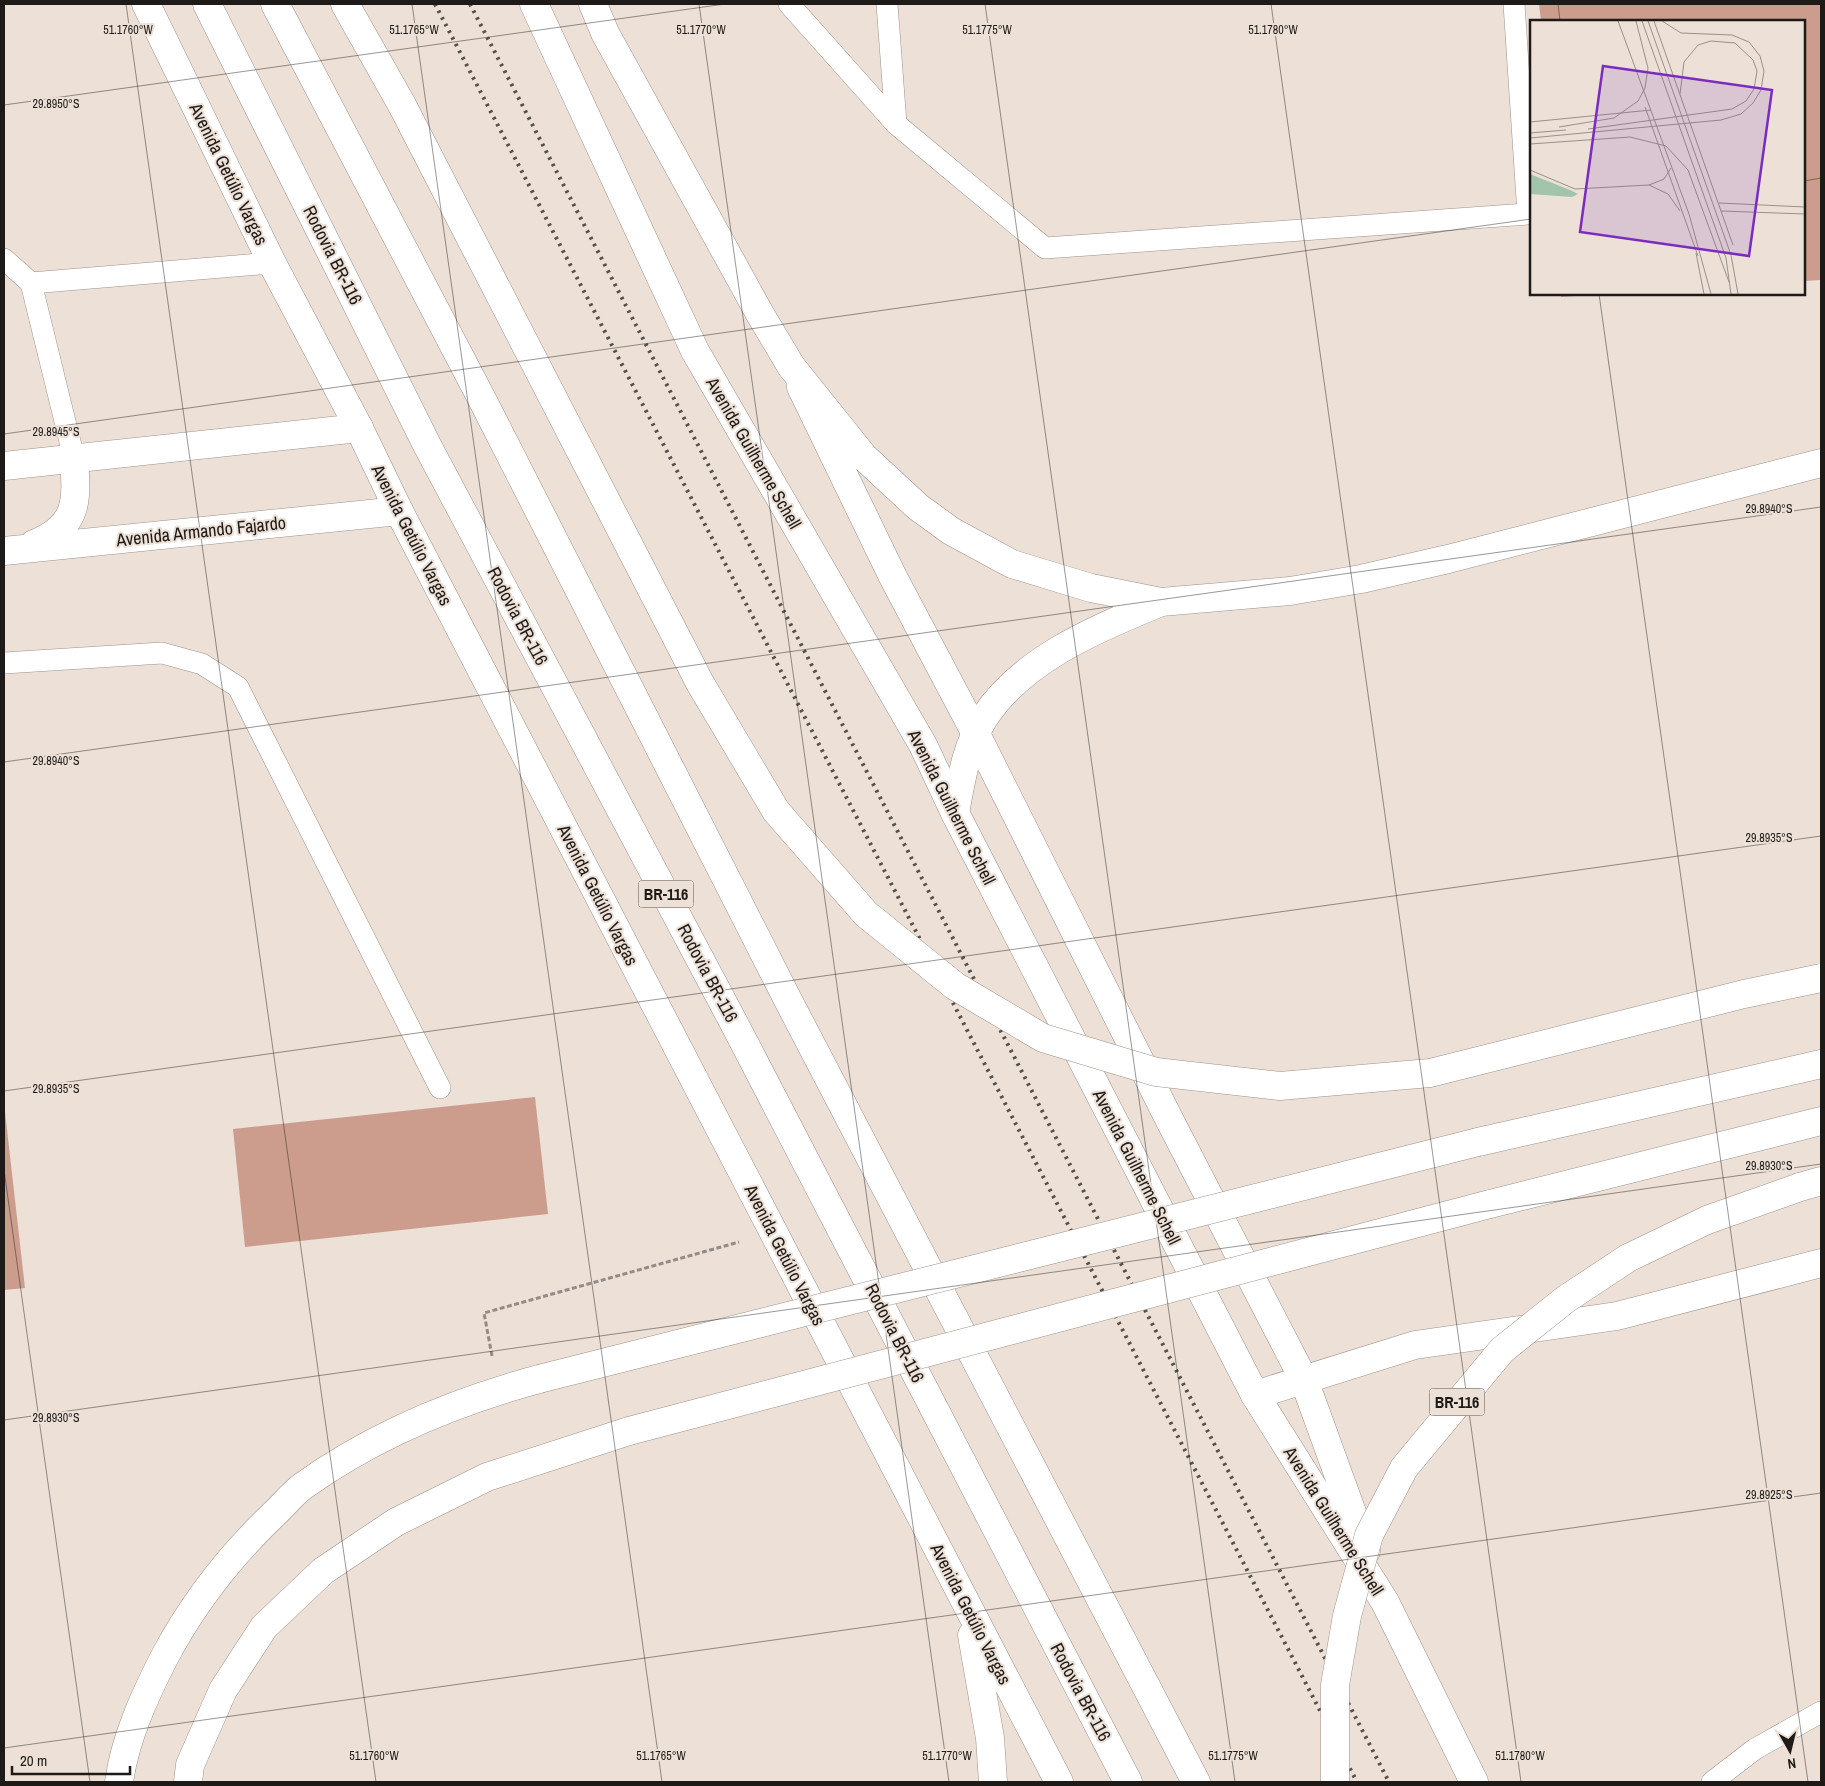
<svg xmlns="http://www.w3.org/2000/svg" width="1825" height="1786" viewBox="0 0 1825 1786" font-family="'Archivo Narrow',sans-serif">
<rect width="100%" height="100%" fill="#ece0d7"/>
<!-- building -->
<g fill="#cc9d8d">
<path d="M1539,4H1821V280L1804,281V21H1541Z"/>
<path d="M1561,294H1589V295L1561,297Z"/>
<path d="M535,1097L548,1214L245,1247L233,1129Z"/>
<path d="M4,1103L25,1288L4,1290Z"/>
</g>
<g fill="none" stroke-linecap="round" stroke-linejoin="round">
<defs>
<g id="lane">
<path d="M789,4L896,124"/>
<path d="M887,4L896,124L1045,248L1528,214L1514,4"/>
<path d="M4,259L31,283L272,263"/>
<path d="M31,283L74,458"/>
<path d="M4,663L162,653L202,664L238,687L440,1088"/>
<path d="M1712,1782L1755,1749L1821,1712"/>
</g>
<g id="secondary">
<path d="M534,4L695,351L923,745L955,813L1255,1395L1385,1602L1474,1782"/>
<path d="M801,387L893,577L976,734L1167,1115L1304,1380L1366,1551"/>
<path d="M4,466L359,428"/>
<path d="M34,544C79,526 77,501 74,458"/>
<path d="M4,551L399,511"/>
</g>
<path id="primary" d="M593,4L605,33L760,314L791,366"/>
<g id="highway">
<path d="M146,4L272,263L359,428L399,511L1059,1782"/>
<path d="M207,4L427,445L736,1027L1128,1782"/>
<path d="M275,4L484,403L789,1002L1196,1782"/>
<path d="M345,4L402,105"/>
<path d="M791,366L864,457L918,507L951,531L1012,564L1091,588L1161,602L1290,591L1361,579L1448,559L1821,463"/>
<path d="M955,813C961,781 966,746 984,718C1023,658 1097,629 1161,602"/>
<path d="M1478,1142L1821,1064"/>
<path d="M1800,1187L1821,1181"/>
<path d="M1490,1204L1821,1121"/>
<path d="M1255,1395L1415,1345L1617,1316L1821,1263"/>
<path d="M972,1635L990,1738L993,1782"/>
<path d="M119,1782C125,1739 144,1697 164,1658C193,1603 228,1558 273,1515C283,1506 292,1494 303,1486C374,1435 454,1402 539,1379"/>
<path d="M188,1782L190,1765L223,1690L264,1627L323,1571L396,1522L487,1477L629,1431"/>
</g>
</defs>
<!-- lane casing -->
<use href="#lane" stroke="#9d928a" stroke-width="22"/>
<!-- secondary casing -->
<use href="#secondary" stroke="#9d928a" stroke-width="29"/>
<!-- primary casing -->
<use href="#primary" stroke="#9d928a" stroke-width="29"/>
<!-- highway casing -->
<use href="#highway" stroke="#9d928a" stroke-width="29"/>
<!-- path -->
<path stroke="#938b84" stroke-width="3" stroke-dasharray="5 2.5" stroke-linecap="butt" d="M492,1356L484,1313L739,1242"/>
<!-- lane -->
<use href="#lane" stroke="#fff" stroke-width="21"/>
<!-- secondary -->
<use href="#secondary" stroke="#fff" stroke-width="28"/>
<!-- primary -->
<use href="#primary" stroke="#fff" stroke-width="28"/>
<!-- highway -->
<use href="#highway" stroke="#fff" stroke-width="28"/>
<!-- rail -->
<g stroke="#56504b" stroke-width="4" stroke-dasharray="2.5 5" stroke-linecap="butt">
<path d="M435,4L1357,1782"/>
<path d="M470,4L1389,1782"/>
</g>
<defs>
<g id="highway-bridge">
<path d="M402,105L700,683L776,811L866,914L955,986L1043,1038L1156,1072L1280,1086L1430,1073L1744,994L1821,978"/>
<path d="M539,1379L1478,1142"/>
<path d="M629,1431L1490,1204"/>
<path d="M1335,1782V1685L1347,1616L1369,1535L1404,1468L1502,1350L1566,1299L1628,1258L1707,1220L1800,1187"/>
</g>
</defs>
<!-- highway-bridge casing -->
<use href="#highway-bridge" stroke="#9d928a" stroke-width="29" stroke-linecap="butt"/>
<!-- highway-bridge -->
<use href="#highway-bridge" stroke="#fff" stroke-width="28"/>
</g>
<!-- ticks -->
<path fill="none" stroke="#1e1a17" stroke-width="1" stroke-opacity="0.45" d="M126,4L376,1782M412,4L662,1782M699,4L949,1782M985,4L1235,1782M1271,4L1521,1782M1558,4L1560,21M4,105L725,4M1804,181L1821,178M1599,294L1808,1782M4,434L1531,219M4,762L1821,507M4,1091L1821,836M4,1170L90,1782M4,1420L1821,1164M4,1748L1821,1493"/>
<g text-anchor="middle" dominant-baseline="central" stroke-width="4" stroke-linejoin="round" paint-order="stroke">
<!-- shield labels -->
<g fill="#ece0d7" stroke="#5c5551" stroke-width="1">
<rect x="638.5" y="880.5" width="55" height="27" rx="4"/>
<rect x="1429.5" y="1388.5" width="55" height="27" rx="4"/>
</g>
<g font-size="16" font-weight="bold" fill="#1e1a17">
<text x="666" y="894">BR-116</text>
<text x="1457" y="1402">BR-116</text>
</g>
<!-- street labels -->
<g font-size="18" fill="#1e1a17" stroke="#ece0d7">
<text transform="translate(229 174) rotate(64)">Avenida Getúlio Vargas</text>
<text transform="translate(333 255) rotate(63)">Rodovia BR-116</text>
<text transform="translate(754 453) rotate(60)">Avenida Guilherme Schell</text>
<text transform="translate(201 531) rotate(-6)">Avenida Armando Fajardo</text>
<text transform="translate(412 535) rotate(63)">Avenida Getúlio Vargas</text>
<text transform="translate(518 616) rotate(62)">Rodovia BR-116</text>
<text transform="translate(952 807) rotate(63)">Avenida Guilherme Schell</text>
<text transform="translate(598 895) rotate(63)">Avenida Getúlio Vargas</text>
<text transform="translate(708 973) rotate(62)">Rodovia BR-116</text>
<text transform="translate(1137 1167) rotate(63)">Avenida Guilherme Schell</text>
<text transform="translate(785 1255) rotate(63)">Avenida Getúlio Vargas</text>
<text transform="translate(895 1333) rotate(63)">Rodovia BR-116</text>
<text transform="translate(1334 1521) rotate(58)">Avenida Guilherme Schell</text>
<text transform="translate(971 1614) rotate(63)">Avenida Getúlio Vargas</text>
<text transform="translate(1081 1692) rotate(62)">Rodovia BR-116</text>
</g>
</g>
<!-- overview -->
<g transform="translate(1530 20)">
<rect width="275" height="275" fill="#ece0d7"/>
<path d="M0,154L40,170L48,174L42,177L0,174Z" fill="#a1c4aa"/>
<path fill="none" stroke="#9a918a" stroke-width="1" d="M88,1L159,194L181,274M112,1L196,238L201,274M118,1L201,235L208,274M124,1L203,225M115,87L168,236M0,102L121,90M29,107L84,98L108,81L115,68L118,48L106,1M58,109L202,89L216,81L224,69L227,51L223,40L205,23L181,21L168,25L154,42L150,74M0,113L36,110M0,118L191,100L211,94L223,83L231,70L234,51L230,36L219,22L202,15L151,13L132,1M0,124L100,117L136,126L158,150L199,262M0,150L45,169L119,165L138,174L150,191M119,165L134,159L141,148M189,183L275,187M191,191L275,194M166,233L174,274"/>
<path fill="#7b2cbf" fill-opacity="0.15" stroke="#7b2cbf" stroke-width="2.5" d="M73,46L242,70L219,236L50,212Z"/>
<rect width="275" height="275" fill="none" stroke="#1e1a17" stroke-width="2.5"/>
</g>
<g font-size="12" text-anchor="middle" fill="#1e1a17" stroke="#ece0d7" stroke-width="4" stroke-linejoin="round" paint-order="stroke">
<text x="128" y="34">51.1760°W</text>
<text x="414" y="34">51.1765°W</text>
<text x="701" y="34">51.1770°W</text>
<text x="987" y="34">51.1775°W</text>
<text x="1273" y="34">51.1780°W</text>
<text x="56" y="108">29.8950°S</text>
<text x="56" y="436">29.8945°S</text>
<text x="1769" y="513">29.8940°S</text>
<text x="56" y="765">29.8940°S</text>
<text x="1769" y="842">29.8935°S</text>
<text x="56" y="1093">29.8935°S</text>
<text x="1769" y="1170">29.8930°S</text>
<text x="56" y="1422">29.8930°S</text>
<text x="1769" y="1499">29.8925°S</text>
<text x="374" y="1760">51.1760°W</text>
<text x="661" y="1760">51.1765°W</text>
<text x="947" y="1760">51.1770°W</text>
<text x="1233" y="1760">51.1775°W</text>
<text x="1520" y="1760">51.1780°W</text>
</g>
<!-- border -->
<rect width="1825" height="1786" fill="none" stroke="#1e1a17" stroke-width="10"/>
<!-- north arrow -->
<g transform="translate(1790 1751) rotate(172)" stroke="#ece0d7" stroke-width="4" paint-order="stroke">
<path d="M0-4L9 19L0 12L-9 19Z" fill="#1e1a17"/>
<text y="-8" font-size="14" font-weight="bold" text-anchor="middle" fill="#1e1a17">N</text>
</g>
<!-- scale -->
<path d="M12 1766v8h118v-8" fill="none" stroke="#1e1a17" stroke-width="2.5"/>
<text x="20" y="1766" font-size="15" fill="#1e1a17" stroke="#ece0d7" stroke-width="4" paint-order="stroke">20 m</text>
</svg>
